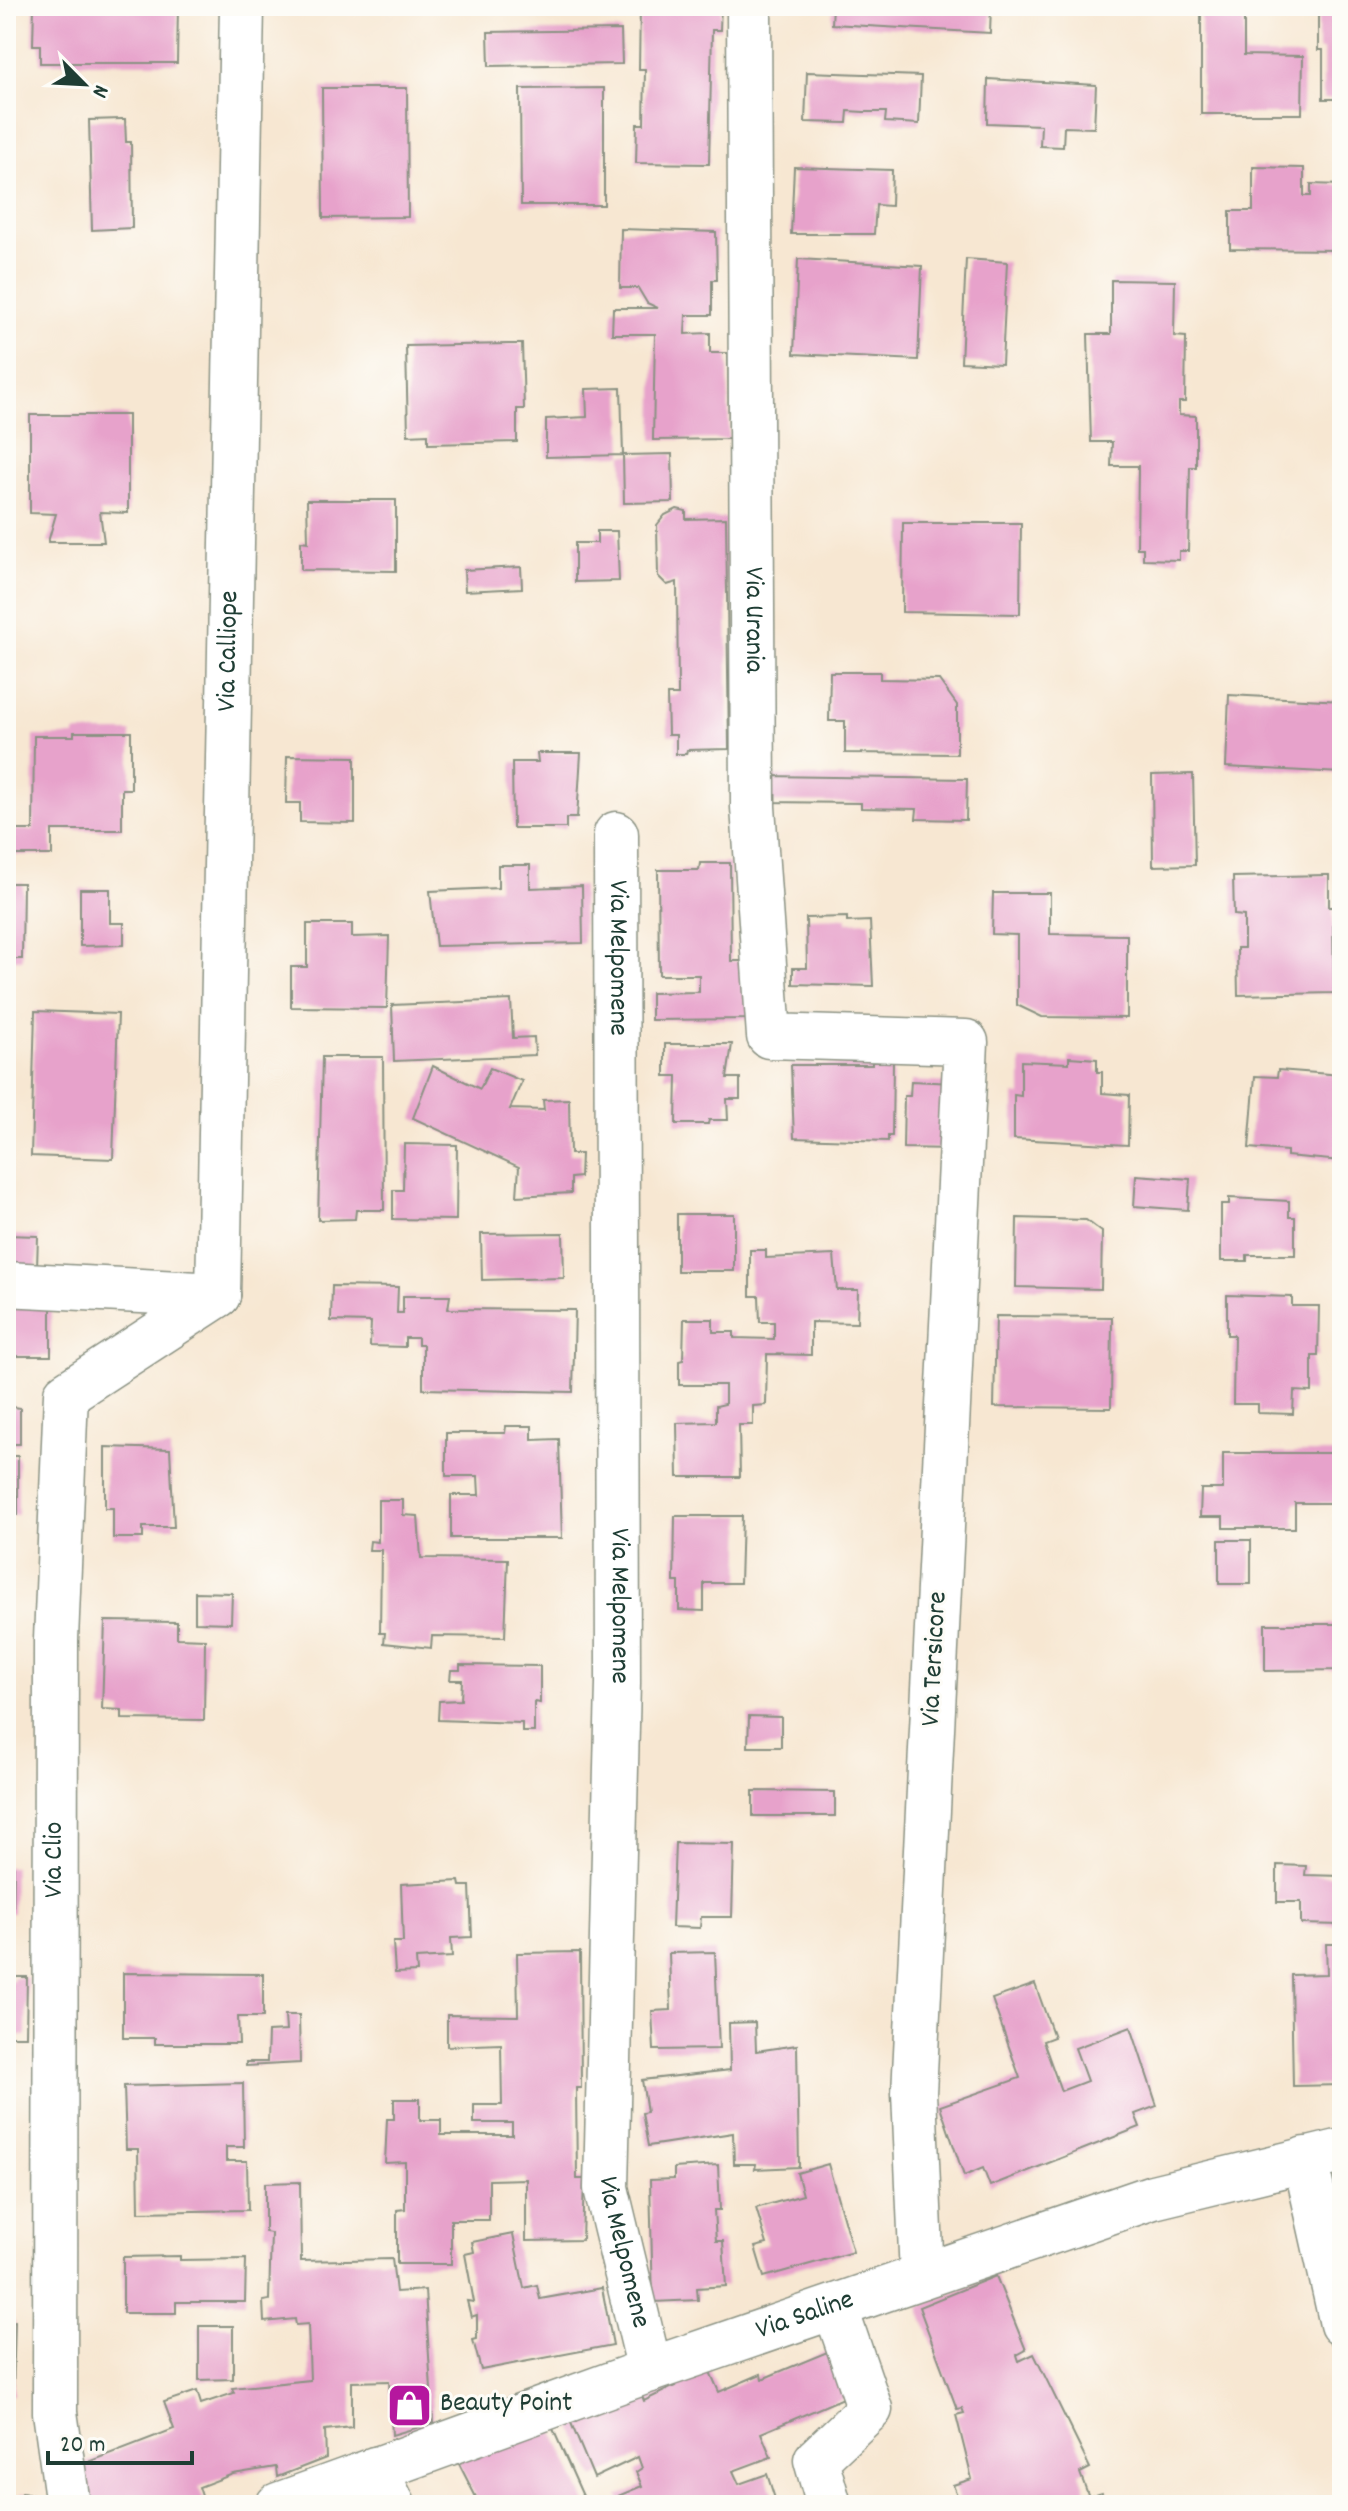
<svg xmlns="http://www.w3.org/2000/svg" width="1348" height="2511" viewBox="0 0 1348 2511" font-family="Dekko,sans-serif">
<rect width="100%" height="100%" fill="#fdfcf7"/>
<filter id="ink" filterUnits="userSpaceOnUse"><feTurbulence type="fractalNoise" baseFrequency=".0125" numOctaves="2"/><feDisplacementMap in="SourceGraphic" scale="16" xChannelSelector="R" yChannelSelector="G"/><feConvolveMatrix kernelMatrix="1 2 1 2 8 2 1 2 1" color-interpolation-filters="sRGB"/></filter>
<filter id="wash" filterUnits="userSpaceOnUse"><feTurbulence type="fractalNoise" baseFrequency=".006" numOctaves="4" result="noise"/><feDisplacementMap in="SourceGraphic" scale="32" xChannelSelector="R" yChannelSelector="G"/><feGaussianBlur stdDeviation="1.8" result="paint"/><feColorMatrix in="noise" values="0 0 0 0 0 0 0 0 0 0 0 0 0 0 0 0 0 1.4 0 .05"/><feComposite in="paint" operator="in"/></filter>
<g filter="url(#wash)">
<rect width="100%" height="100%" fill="#f7e7d2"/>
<g id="blocks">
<!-- building -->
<g fill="#e7a2cb">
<rect x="6" y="6" width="8" height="30"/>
<path d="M34,6H178L177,63H40V45H33Z"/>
<path d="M640,6H721L720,30H712L709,164L636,163L637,124H644L645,69H639Z"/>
<path d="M833,6H991L990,33L832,24Z"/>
<path d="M1201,9L1244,10V55L1303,56L1302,114H1201Z"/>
<path d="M1318,10H1342V99H1323V50H1318Z"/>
<path d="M621,30L622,64L489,66L488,32Z"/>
<path d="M807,72L921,76L919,124L885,122L886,112H864L848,111L847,123L805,122Z"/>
<path d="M988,79L1096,85L1094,128L1064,127L1063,147L1040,146L1041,125L987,123Z"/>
<path d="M322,88H407L408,217L323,218Z"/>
<path d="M604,88V205H521L520,89Z"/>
<path d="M122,119H125L126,142H131L132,228L92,230L89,120Z"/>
<path d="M794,167L892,170L891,206L876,205L874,234H791Z"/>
<path d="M1253,167L1304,168V196H1311V184L1342,185V250L1230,249V211H1253Z"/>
<path d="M621,229L716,232L717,280H712V315H686L685,334L710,333V353H728L729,439L653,440L655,334H612L613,308H658L647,303L638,288H620Z"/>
<path d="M798,259L922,266L918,360L794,354Z"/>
<path d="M966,259L1007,262L1002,364L961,362Z"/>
<path d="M1111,280L1175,281L1174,336L1186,337L1185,402H1179V415L1196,416V467H1190L1188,551H1179V560L1143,559V548H1137L1138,466H1111L1112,442H1091L1088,334H1111Z"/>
<path d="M509,344H522L524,409H517V442L428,444V434L408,435L406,346Z"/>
<path d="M621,388L623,455L672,454L673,502L624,503L623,455L546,457V419L587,417L586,389Z"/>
<path d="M30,415H128V513L100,512L104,542H48L56,514L30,513Z"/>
<path d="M307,500H396V571L301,570V541L308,542Z"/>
<path d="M677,509L686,511V519L726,518L729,749L687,750L686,754H676V735H668L667,695H678L677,582L667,585L658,576L657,525L665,515Z"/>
<path d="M903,523H1021L1020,614L902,612Z"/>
<path d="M597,531H617L619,581L575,582V543H597Z"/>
<path d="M521,567L522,588L465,591L464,570Z"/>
<path d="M830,672H880V679L939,680L957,705V754L845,753V721H829Z"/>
<path d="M1229,695L1342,701V773L1226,767Z"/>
<path d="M74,732H131V789H122V830H52V855H11V830H33L34,736H74Z"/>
<path d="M537,753H581L577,818H566V828H513L512,762H538Z"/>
<path d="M287,756L355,757V823L300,822V803H286Z"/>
<path d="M1193,774L1195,865L1153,866L1152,775Z"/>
<path d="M766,776L967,779L966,820L916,819L917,809L861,808V803L765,802Z"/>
<path d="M700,863H730L731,961H750L751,1019L651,1020V993L699,992V975H659L658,870H699Z"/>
<path d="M498,865H530V888L582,886L583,943L436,946L430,891L498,888Z"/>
<path d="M1325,875H1329V907H1333L1334,993L1238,995L1237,948H1244V916L1234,915L1233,877Z"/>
<path d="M6,883H23L22,959H6Z"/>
<path d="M80,889H110V923H124V945L80,946Z"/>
<path d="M993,893H1050V934L1127,935V1018L1042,1017L1017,1005V935L992,934Z"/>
<path d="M847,917V922L870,921L873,986L793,984V968H807L806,918Z"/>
<path d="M307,924H352V937L389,936L387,1008L291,1007V967H307Z"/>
<path d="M511,1000L513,1038L534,1037L535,1055L394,1061L392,1005Z"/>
<path d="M35,1011L118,1014L113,1159L31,1156Z"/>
<path d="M665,1044H732L727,1078H740V1099H727L728,1120H709L708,1124H676L677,1076H665Z"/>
<path d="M322,1057H383L384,1210H356L355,1219L318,1220Z"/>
<path d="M1069,1057L1097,1059V1072H1102V1093L1129,1095L1128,1145L1014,1139V1095L1021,1096V1061L1069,1063Z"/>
<path d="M872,1062H893L892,1136H888V1141L794,1138L791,1065H872Z"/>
<path d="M433,1066L480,1089L490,1068L522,1081L510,1109L544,1110L543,1100L569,1099L570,1154H581L580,1177L571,1178V1193L517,1196L519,1167L413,1118Z"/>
<path d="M1278,1070L1342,1075L1341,1161L1287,1156V1151L1249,1148L1255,1076L1277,1077Z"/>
<path d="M911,1081L954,1083L952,1149L903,1148L904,1096H910Z"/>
<path d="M404,1144L457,1145L456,1220L393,1219V1190H403Z"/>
<path d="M1136,1175L1190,1179L1188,1210L1134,1206Z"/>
<path d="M1229,1198L1289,1201V1217H1295V1255H1247V1261H1221V1204H1229Z"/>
<rect x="677" y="1214" width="57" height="57"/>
<path d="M1017,1218L1086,1220L1102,1232L1101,1289L1016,1287Z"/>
<path d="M563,1233L564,1278L482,1280L481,1234Z"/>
<path d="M6,1235L38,1236L37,1267L6,1266Z"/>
<path d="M750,1250H766V1258L834,1255L837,1290H858L857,1323L811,1322V1355L767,1354L766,1405L753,1406V1425H739L740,1477H678L677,1423L716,1422V1406L725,1404V1385H679V1361L683,1360L684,1319H713V1332H734V1338L774,1339V1322H760L759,1296H750Z"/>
<path d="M332,1286L398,1287L397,1313H403V1296H450L448,1309L575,1310L573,1392L423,1389V1345H418V1338H405V1347L370,1346L371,1322L331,1321Z"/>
<path d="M1227,1295L1292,1297V1306H1319L1318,1356H1312V1392L1294,1391L1293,1414L1258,1413V1404H1233L1234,1335H1227Z"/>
<path d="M6,1300L51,1301V1356H6Z"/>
<path d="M996,1316L1112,1317L1111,1408L994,1407Z"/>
<path d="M12,1375V1407L20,1408V1444H6V1376Z"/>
<path d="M506,1426H532V1440L559,1439L562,1538H451V1495H479L478,1476H446V1433H505Z"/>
<path d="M105,1447L170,1449L174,1527H143V1538H113V1508H105Z"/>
<path d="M1223,1453H1342V1503H1295V1528H1223V1517H1200L1201,1489H1223Z"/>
<rect x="6" y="1456" width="12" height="59"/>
<path d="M378,1500H403V1515L418,1516L421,1558L508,1559L505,1637L432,1636L431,1648L384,1643L385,1633H380L381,1550H369L370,1541L378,1542Z"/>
<path d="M675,1516H742L740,1583H704V1611L679,1610V1582H674Z"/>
<rect x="1219" y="1540" width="32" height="44"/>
<path d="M195,1592L232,1593L231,1623L195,1622Z"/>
<path d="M105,1621L177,1622V1638L205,1639L204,1720L122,1719V1710L102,1709Z"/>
<path d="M1265,1624H1342V1670L1265,1671Z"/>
<path d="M460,1665L540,1666V1703L534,1702V1732H522V1723L438,1720L439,1701L461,1700L462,1680H450L451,1670H460Z"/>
<path d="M749,1716L781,1717V1747H748Z"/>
<path d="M753,1791L835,1792V1816H753Z"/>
<path d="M675,1843L734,1844L732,1917H701L700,1928L672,1927Z"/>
<path d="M1277,1865L1306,1866L1305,1875L1342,1876V1925L1301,1924V1902H1277Z"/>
<path d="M6,1867H14L13,1913H6Z"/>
<path d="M459,1881L460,1886H470L472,1937L451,1938L452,1957L416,1959L417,1972L395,1973L393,1942H403L401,1884Z"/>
<path d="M1326,1944H1342V2085L1293,2086L1291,1975L1327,1974Z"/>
<path d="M580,1952L581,2088H576L577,2179H584L582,2240L526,2241V2179L489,2180V2220H451V2264H397V2210L405,2209V2162L385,2163L387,2119H394V2099H420V2120H441V2135H512V2123H474V2105H502L501,2044L447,2046V2015L518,2016L517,1953Z"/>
<path d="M715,1952L719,2049L654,2050L652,2011L671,2010L669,1953Z"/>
<path d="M123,1973L263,1974V2017H238L239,2044H155V2038H123Z"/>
<path d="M14,1977H27L26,2036H11L10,2073H6V1981H13Z"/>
<path d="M1035,1984L1054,2037L1043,2041L1061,2091L1087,2081L1075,2048L1131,2027L1157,2106L1135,2114L1140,2127L990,2186L983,2168L964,2176L940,2106L1020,2078L992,1999Z"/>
<path d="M285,2015H299L300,2063L246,2066V2062H267L268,2032L286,2031Z"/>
<path d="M755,2022L756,2051L797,2045L799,2167L755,2169L756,2164H734L733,2133L648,2146L642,2113L647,2112L642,2080L730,2070L729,2023Z"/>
<path d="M243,2083L244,2147H226V2161H247L248,2210L139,2212L138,2149H126L124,2086Z"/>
<path d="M6,2159H11L10,2218H6Z"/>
<path d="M828,2164L853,2252L764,2277L755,2247L767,2244L756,2208L803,2195L797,2173Z"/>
<path d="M718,2165L720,2210H714L716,2241H723L726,2286L697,2288L698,2300L653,2302L650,2180L674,2179V2168Z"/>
<path d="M300,2182L301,2261L392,2259L396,2292L425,2290L433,2423L392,2435L389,2381L352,2382V2427L325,2430L326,2458L277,2477L276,2467L233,2474L199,2487L204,2502L195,2505H93L80,2465L174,2429L164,2402L197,2391L201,2404L234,2393L232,2388L310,2380L308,2324L296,2325L295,2319L264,2322L263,2301L269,2300L271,2233L265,2232V2183Z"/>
<path d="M6,2232L14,2233L13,2300H6Z"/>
<path d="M513,2234L524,2288L537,2285L540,2299L602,2288L613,2345L481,2370L473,2340L477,2339V2315L471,2317L467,2301L474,2302L465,2254L474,2252L472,2242Z"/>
<path d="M180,2256V2260L246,2259L245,2302H176V2313H123V2257Z"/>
<path d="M996,2276L1026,2350L1017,2355L1019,2361L1034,2354L1090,2468L1080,2473L1089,2497L1102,2493L1108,2505H946L959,2500L953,2485L972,2479L956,2415L964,2413L962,2408L957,2409L919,2307Z"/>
<path d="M15,2321L13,2395H6V2322Z"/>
<path d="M199,2326H233V2379L199,2380Z"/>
<path d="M832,2350L846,2397L761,2433L771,2457L733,2471L739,2484L767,2474L777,2505H622L618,2496L642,2486L636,2472L642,2468L638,2457L594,2478L571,2423L640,2391L644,2401L675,2386L667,2372L703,2356L719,2392L761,2374L762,2379Z"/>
<path d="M549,2420L587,2505H480L455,2456Z"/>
<path d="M22,2493L44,2497L45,2505H15Z"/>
</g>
</g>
</g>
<g filter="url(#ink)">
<use href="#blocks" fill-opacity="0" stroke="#8b9283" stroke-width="2"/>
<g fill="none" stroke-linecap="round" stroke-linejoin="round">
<defs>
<g id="minor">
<path id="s1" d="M749,6L753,807L769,1036L966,1042L914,2093L922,2276"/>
<path id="s2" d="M616,834L618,1683L606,2188L650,2370"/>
<path d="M6,1284L218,1295"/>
<path id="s3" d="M218,1295L242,6"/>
<path d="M1305,2159L1342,2324"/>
<path d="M375,2469L393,2505"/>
<path id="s4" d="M68,2505L55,2412L56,1640L66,1394L218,1295"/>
<path id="s5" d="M278,2505L650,2370L1153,2197L1342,2151"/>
<path d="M829,2505L816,2460L870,2409L835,2307"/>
</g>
</defs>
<!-- minor casing -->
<use href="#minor" stroke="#8b9283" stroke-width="47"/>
<!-- minor -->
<use href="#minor" stroke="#fff" stroke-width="44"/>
</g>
</g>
<!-- icons -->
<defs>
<symbol id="shop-square" viewBox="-11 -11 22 22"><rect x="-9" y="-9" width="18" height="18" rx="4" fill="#b5179e" stroke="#fdfcf7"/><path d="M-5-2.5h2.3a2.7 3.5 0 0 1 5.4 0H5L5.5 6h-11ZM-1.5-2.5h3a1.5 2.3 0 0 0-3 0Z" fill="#fff"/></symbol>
</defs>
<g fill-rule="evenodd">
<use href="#shop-square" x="384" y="2380" width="51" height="51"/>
</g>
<g text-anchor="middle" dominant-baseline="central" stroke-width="6" stroke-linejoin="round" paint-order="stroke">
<!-- street labels -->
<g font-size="28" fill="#1f3d34" stroke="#fdfcf7">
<text stroke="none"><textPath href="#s1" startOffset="614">Via Urania</textPath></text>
<text stroke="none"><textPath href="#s3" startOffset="644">Via Calliope</textPath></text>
<text stroke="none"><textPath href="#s2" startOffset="124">Via Melpomene</textPath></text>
<text stroke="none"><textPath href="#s2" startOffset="772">Via Melpomene</textPath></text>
<text transform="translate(936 1659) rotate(-87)">Via Tersicore</text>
<text stroke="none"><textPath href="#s4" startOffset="646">Via Clio</textPath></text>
<text stroke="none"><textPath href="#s2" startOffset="1420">Via Melpomene</textPath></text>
<text stroke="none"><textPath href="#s5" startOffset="560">Via Saline</textPath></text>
</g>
<!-- poi labels -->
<g font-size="28" fill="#1f3d34" stroke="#fdfcf7" text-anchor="start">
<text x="440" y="2405">Beauty Point</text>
</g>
</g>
<!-- margin -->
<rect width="1348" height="2511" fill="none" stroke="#fdfcf7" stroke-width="32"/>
<!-- north arrow -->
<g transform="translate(84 84) rotate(114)" stroke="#fdfcf7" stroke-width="6" paint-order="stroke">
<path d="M0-6L14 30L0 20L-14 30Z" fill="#1f3d34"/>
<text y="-12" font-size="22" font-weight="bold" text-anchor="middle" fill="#1f3d34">N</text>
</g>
<!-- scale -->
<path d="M48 2451v12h144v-12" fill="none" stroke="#1f3d34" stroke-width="4"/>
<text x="60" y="2451" font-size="24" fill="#1f3d34" stroke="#fdfcf7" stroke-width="6" paint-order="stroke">20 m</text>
</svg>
